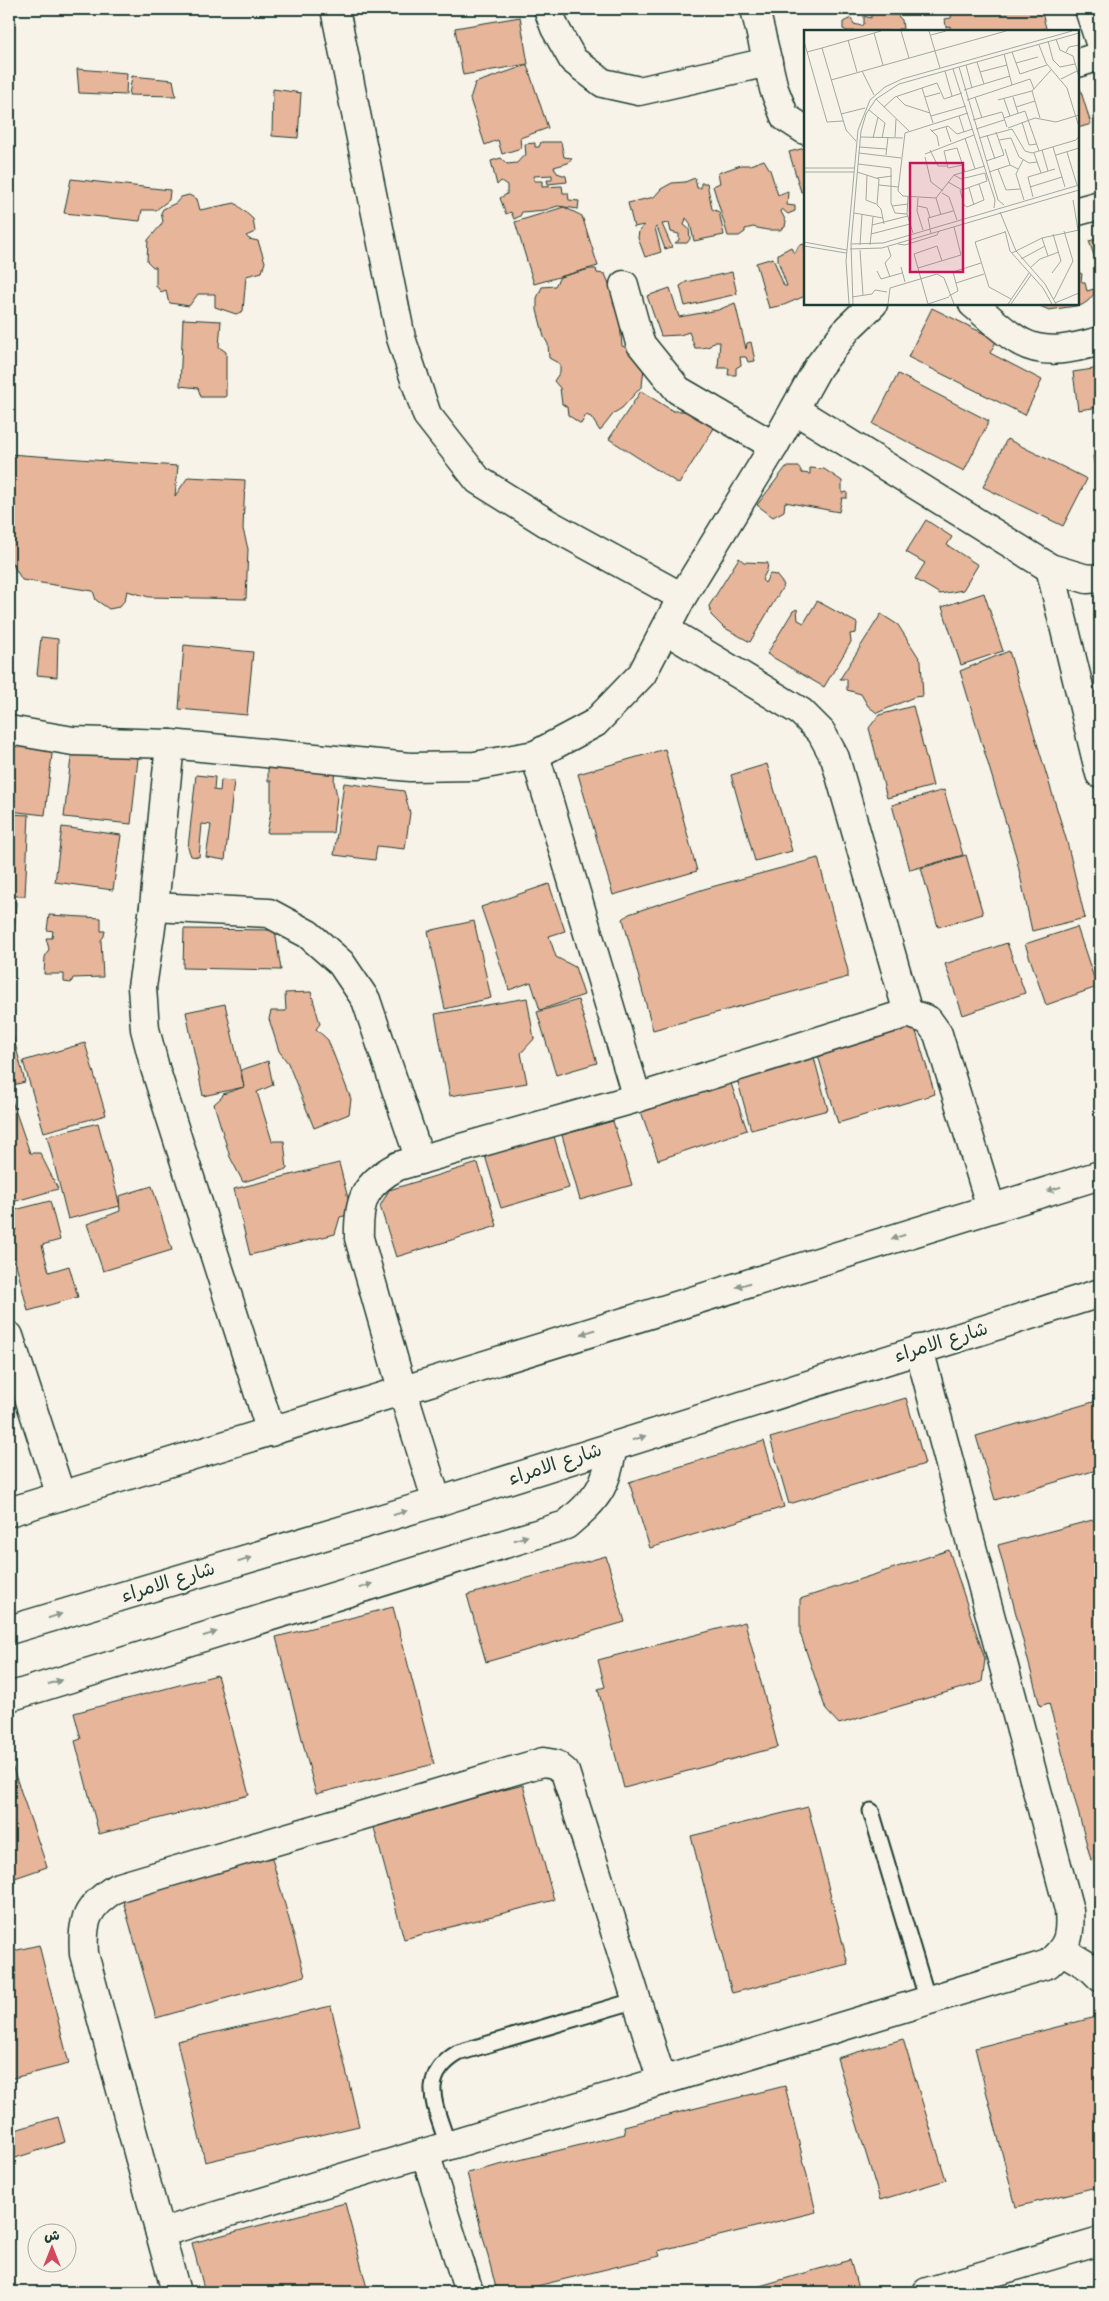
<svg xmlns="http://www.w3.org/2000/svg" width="1109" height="2301" viewBox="0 0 1109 2301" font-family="'Comic Neue','Playpen Sans Arabic',sans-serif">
<rect width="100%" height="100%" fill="#f7f3e8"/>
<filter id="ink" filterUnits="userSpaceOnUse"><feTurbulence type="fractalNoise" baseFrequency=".02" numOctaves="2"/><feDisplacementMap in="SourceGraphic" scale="10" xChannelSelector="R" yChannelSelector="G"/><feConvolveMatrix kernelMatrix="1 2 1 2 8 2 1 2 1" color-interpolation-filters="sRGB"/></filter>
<g filter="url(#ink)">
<!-- building -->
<g fill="#e7b599" stroke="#1f3d34">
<path d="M886,9L889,15H897L902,20L903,29H898V31H847L843,29V22L851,18L854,24L862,26L864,24V16L871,18V12L879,13L880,10Z"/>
<path d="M948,9H1041L1046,28L1035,31H950V26L946,27L945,19L951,18L952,13L947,11Z"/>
<path d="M520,17L528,64L463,75L455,28Z"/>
<path d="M527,65L548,128L520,138L521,148L502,154L498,140L485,145L470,99L475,83Z"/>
<path d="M77,69L127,73L126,95L79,93Z"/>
<path d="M132,76L173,80L176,96L129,95Z"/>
<path d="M1078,82L1091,124L1078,128Z"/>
<path d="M273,89L301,93L298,138L272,136Z"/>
<path d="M541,142H561L564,157L572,158L568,163L554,167L557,173L566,176L567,182L548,184L547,180H552V175L534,176V181H542V187L562,186L563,193H568L569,200L579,201L578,209L558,206L545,210L522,212L520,216L514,219L511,212L506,214L500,198L507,194V185L501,181L497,185L491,161L501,158L507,164L517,163L523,156H526L525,144L535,143V147H539Z"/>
<path d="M805,148V191L801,192L789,152Z"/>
<path d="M764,160L770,170L778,195L788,191L787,205L795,206V211L788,214L782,209L781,212L786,221L785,227L780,230H767L753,227L745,229V232L739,236H728L713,186L720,183L718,173L741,165H750Z"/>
<path d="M695,178L697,188H701V183H707L712,209L719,212L724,235L694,241L690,223L686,218L684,225L689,229L690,239L687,243H675L679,240V234L671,232L669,223L662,224L672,247L665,249L657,227L655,228L661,252L645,257L638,238L639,231L644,225L634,227L628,203L654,197L661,189L672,183L685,182Z"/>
<path d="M71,179L170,190L169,200L156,210H142L140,221L64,213Z"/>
<path d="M189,195L197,199L200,210L235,203L253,219L255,232L246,236L249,239L258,241L265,262L262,272L246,276L243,311L236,314L215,307V294H198L189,306L170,303L168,300L166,290L161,292L156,286V267H153L147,261L148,240L161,225L163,221L161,213L163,209L176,203L181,197Z"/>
<path d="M564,207L582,216L598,266L534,284L515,222Z"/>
<path d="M1100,238V273L1089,241Z"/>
<path d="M805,244V296L784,305L769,308L756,263L773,258L784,286H787L778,261V254L791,247L793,252L795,253L799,245Z"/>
<path d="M1078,267V272L1082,274L1081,281L1085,283L1087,291L1094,289V294L1088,301L1082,305L1049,310L1040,306V304H1078Z"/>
<path d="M590,269H596L597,273L605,274L617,303L620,323L622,346L628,348L632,357L642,364L644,368L642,386L622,408L614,413L600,431L591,417L586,415L581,424L568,415L567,407L562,404L560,388L554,381L560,372V364L549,358L548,344L544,337L537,310V298L542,287L555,286L560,277Z"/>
<path d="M732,272L737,294L685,306L680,286L686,282Z"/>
<path d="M670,288L679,317L718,310L735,303L746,349L747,343L751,342L755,361L748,362L746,357H740L741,365L736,368V375H728L729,368H718L720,342H714L710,346L702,348H695L689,332L680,335L661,336L647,296Z"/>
<path d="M932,308L997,340L990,353L1042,380L1025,415L908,357Z"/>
<path d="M183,319L221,321L219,347L226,352V397H201L198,388L180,386Z"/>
<path d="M1100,368V407L1078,410L1073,372Z"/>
<path d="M898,374L989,421L964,471L873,424Z"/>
<path d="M641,391L673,411H693L716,425L679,484L609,439Z"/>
<path d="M1007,439L1087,479L1063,526L983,487Z"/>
<path d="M9,454L178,466L175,496L188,477L245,480L243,529L248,549L246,599L149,597L127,591L125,600L119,607L109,609L96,600L93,591L22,580L9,558Z"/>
<path d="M1100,455V502L1093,456Z"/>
<path d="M786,467H799L802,473L810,474V468L824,469L842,481V493L847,492V498H842L839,512L785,502L784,511L773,517L757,505Z"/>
<path d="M926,520L952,537L947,545L978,565L963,590L940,594L915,579L925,563L906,552Z"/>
<path d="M739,558L744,562L768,563L767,570L762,580L765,583L770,574L776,575L784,585L750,642L723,627L711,615L709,606Z"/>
<path d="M984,593L1003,651L961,665L942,607Z"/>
<path d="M817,601L857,623L856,633L850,634L851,642L824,687L767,654L793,611L797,609L798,620L804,623Z"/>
<path d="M881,614L898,625L921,661L923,696L914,697L877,713L868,706L861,694L847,690V679H840Z"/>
<path d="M41,637L58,639L57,677L37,675Z"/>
<path d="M184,645L253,652L247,715L179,709Z"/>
<path d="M1009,651L1067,842L1085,918L1032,931L1016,856L960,671Z"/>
<path d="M913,706L933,786L887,798L869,728L879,715Z"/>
<path d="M9,741L53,746L45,815L9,811Z"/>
<path d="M73,741L139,749L131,824L64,817Z"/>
<path d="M665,749L697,871L613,895L578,774Z"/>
<path d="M335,763L334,782L337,796L333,833H267L271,811V781H268V764Z"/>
<path d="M767,764L792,851L755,861L731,775Z"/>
<path d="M196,775L215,777L214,790L220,791L221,780L234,781L225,860L206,857L211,825L202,824L199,857L191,856L188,848Z"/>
<path d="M344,783L404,791L410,813L405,849L377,846L375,860L334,855Z"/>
<path d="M944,790L963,855L910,870L892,805Z"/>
<path d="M9,814L29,815L25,896H9Z"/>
<path d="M62,827L121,835L113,890L55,882Z"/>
<path d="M966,855L983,914L938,927L921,868Z"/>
<path d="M818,858L848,971V977L653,1030L623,919L629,914L704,889Z"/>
<path d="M549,884L565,931L549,936L556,957L575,967L584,995L540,1010L531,982L509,990L481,907Z"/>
<path d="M9,901L16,902L11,982L9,981Z"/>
<path d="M49,915L101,918V931H105L104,936L101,940L103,977L73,978L71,983L64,982V974H44L45,957L49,949L46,938H52L53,931L47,930Z"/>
<path d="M474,921L491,998L445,1009L428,931Z"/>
<path d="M1077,927L1097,987L1046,1005L1025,944Z"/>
<path d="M184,929L275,930L281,970L183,968Z"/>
<path d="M1007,943L1025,993L963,1015L945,964Z"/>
<path d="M311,992L320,1024L316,1029L328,1040L351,1099L349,1114L314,1128L288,1063L279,1051L269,1019L271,1011H286L285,993Z"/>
<path d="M527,998L534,1039L521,1053L527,1083L450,1096L435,1014Z"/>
<path d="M578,1000L597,1063L556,1075L537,1012Z"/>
<path d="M225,1004L244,1087L203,1096L186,1012Z"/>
<path d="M9,1020L25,1082L9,1086Z"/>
<path d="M913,1022L935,1094L838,1123L817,1052Z"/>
<path d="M85,1043L106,1115L44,1132L23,1061Z"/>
<path d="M813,1054L828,1110L751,1130L736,1075Z"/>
<path d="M268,1061L273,1085L257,1092L272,1141H284L287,1169L243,1182L230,1157L214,1104L222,1097L223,1094L244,1087L241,1070Z"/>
<path d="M727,1072L747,1130L658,1160L638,1103Z"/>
<path d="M12,1101L30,1153H40L58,1189L9,1203V1102Z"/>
<path d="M613,1121L632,1185L580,1200L562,1135Z"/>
<path d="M98,1123L120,1206L68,1219L47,1136Z"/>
<path d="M551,1126L569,1188L501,1208L482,1146Z"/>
<path d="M339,1163L352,1214L340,1217L335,1234L250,1255L234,1189Z"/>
<path d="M478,1163L497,1226L396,1257L380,1206L389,1190Z"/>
<path d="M152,1186L172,1250L103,1271L87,1224L120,1211L119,1196Z"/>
<path d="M50,1201L60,1240L42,1245L49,1272L69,1266L78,1297L28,1311L16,1264L9,1257V1232L16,1230L11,1211Z"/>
<path d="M906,1398L925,1464L789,1504L770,1438Z"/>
<path d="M1100,1400V1469L995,1500L976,1436Z"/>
<path d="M764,1441L784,1507L650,1548L629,1482Z"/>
<path d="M1100,1518V1857L1091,1860L1049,1703L1040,1706L998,1545Z"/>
<path d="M949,1550L985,1659L982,1682L839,1724L826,1710L800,1633V1599Z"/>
<path d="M606,1556L625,1622L486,1662L467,1595Z"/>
<path d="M393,1607L434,1764L316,1794L276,1637Z"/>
<path d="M745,1622L778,1747L624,1788L598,1689L605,1687L598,1660Z"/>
<path d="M217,1675L249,1795L99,1834L75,1741L81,1739L74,1713Z"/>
<path d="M9,1757L47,1867L9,1880Z"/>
<path d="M523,1785L554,1900L404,1939L373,1824Z"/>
<path d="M808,1807L848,1964L732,1993L691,1836Z"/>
<path d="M269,1848L305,1976L156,2018L120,1890Z"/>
<path d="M39,1945L69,2064L9,2079V1952Z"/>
<path d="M331,2006L359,2126L205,2162L177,2041Z"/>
<path d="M1096,2017L1100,2033V2186L1016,2207L975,2048Z"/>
<path d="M903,2039L946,2180L880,2200L837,2058Z"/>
<path d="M785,2086L816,2212L658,2251L660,2256L512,2292H497L467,2173L625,2134L624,2126Z"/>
<path d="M58,2117L65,2142L9,2160V2132Z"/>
<path d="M345,2203L368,2292H205L192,2243Z"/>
<path d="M850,2260L859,2292H739Z"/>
</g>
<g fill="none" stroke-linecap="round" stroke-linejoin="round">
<defs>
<g id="lane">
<path d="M871,1811L928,2001"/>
<path d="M448,2146C437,2108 416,2078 458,2053L637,2000"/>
</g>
<g id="street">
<path d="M335,9L401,338L427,415L478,480L547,523L682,597"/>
<path d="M548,9L555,28L573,60L603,83L639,91L768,62"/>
<path d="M755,9L774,89L785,117L805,130"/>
<path d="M1089,9L1100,43"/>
<path d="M1078,63L1100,56"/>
<path d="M1078,211L1100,205"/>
<path d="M624,285L640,343L678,390L774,446"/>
<path d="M973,304C988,316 1004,333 1021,342C1046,356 1075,348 1100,341"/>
<path d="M795,410L1050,568L1087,579L1100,578"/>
<path d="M1050,568L1100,774"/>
<path d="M666,630L801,712L821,732L835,758L908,1013L928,1020L938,1034L991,1208"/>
<path d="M9,730L73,741L170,744L410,767L475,766L535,755L595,723L642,674L682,597L774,446L818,367L848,328L873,304"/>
<path d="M170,744L154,907L142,987L145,1029L155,1068L271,1432"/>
<path d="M535,755L637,1098"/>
<path d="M154,907L269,913L308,934L341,963L366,1000L420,1160"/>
<path d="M9,1336L61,1496"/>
<path d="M402,1389L359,1238C358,1201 364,1184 398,1166L637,1098L908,1013"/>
<path d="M9,1697L566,1525C598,1498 606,1488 613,1446"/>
<path d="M1063,1951L1091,1968L1100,1977"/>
<path d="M425,2153L469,2292"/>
<path d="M160,2233L1048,1964C1068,1946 1071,1938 1069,1910L919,1349"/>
<path d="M176,2292L84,1954C82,1920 86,1907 116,1888L543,1762L555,1764L565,1772L662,2081"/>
<path d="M927,2292L1100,2241"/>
</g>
<g id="secondary">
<path d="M402,1389L437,1502"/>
<path d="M9,1512L1100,1175"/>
<path d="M9,1630L437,1502L1100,1293"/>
</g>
</defs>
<!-- lane casing -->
<use href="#lane" stroke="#1f3d34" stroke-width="19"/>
<!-- street casing -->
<use href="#street" stroke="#1f3d34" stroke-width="31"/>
<!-- secondary casing -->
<use href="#secondary" stroke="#1f3d34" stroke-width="31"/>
<!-- lane -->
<use href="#lane" stroke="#f7f3e8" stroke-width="15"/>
<!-- street -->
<use href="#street" stroke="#f7f3e8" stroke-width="28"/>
<!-- secondary -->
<use href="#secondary" stroke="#f7f3e8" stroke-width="28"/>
</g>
<!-- one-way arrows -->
<defs><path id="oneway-solid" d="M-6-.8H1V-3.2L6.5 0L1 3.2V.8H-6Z" transform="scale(1.25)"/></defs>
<g fill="#8b988e">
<use href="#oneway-solid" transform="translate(1054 1189) rotate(163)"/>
<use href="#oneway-solid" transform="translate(898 1237) rotate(163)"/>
<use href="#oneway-solid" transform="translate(743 1285) rotate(163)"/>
<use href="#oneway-solid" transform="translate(588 1332) rotate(163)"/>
<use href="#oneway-solid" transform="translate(639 1438) rotate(-18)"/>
<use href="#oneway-solid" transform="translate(400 1513) rotate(-17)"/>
<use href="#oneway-solid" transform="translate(521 1538) rotate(-17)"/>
<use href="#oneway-solid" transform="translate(245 1560) rotate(-17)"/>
<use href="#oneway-solid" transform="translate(366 1586) rotate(-17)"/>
<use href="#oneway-solid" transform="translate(55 1616) rotate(-17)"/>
<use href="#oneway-solid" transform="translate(210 1634) rotate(-17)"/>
<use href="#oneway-solid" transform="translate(55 1682) rotate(-17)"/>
</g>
</g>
<g text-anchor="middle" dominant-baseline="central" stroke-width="4" stroke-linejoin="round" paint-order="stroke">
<!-- street labels -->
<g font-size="19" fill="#1f3d34" stroke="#f7f3e8">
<text transform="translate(941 1342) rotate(-17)">شارع الامراء</text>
<text transform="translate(555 1464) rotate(-18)">شارع الامراء</text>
<text transform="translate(168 1582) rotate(-17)">شارع الامراء</text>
</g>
</g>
<!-- overview -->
<g transform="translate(804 30)">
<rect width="275" height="275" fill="#f7f3e8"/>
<path fill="none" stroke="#a1aaa0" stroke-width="1" d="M97,1L105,28M125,1L136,38M70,3L79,35M127,5L142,1M252,9L256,20L269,26L275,47M44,10L53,42M0,11L23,92L39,91M244,11L249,30L256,37L271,34M235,15L242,33L263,58L275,97M3,22L18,18M208,22L216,44L243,35M262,22L265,17L275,15M200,24L208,55M173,32L180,54M212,33L234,27M162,35L168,58M155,37L194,170L200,175M149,39L191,170L190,178M58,41L70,65M141,41L148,66M176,42L203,35M257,49L273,41M27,50L202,1M118,58L129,93M160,60L206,46M228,61L236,88M93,67L101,75L126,83M121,67L136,63M171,67L178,88M209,67L214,83M72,69L105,101M200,69L206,86M163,70L226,49L230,59M194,70L228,61L247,40M80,77L91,67L133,53L140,69L158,63M212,77L231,71M65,80L81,93L78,108M164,83L101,103L94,161L99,166L132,168L150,145L181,136M37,84L61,78M127,86L162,76M155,86L160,102M200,88L221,81L235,121M169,90L198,82L203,97M218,92L225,115L233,114M142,97L147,112M204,98L231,88L252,92L275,85M126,99L133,106L135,116M172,99L200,90M127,101L144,96L153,104L169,99M183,105L191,129M57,107L99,108M91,107L92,89M69,108L74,87M161,108L171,139M175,108L208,99L221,121L228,123L272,110L275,106M195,110L207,108L215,127L225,133L233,132M52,111L42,100L18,18L77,1M56,117L82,119M249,117L261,157M201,119L206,135L214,139M126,120L134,136H143M238,120L244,141M263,122L273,155M55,123L97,128M230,123L237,143M121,124L170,105M82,125L84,107M252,125L275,118M121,127L127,152L139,161M219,130L212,144L220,170M182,131L200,125L192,102M54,134L87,138V173L91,183L103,184M159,135L144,138L140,121L153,118L161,142M0,138H50M194,139L202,160L216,159M0,142H50M53,142L75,149L73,175L77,179L80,194M185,142L206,135M63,145L62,170L72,174M73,148L88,146M144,152L158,160L183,151L181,143L157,149L150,145M75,155L94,157M226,157L258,147M165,158L170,175M156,160L160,175L163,177L180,170L175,154M138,163L145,167L153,190M104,167L103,184L109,203M229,167L224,147L251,139M114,168L113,181L119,200M132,168L137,185M269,170L274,200M88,176L104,174M114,176L123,178L126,188M196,182L212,221L241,254L252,274M50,183L79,188M68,195L104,186M201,201L206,221L239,258L248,274M201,202L171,212L185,257L207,269M67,204L106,194M127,204L124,188L149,181M238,208L244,226M0,212L43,220M47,214L79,213L275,155M94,214L101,215L133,205L135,201M56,215L58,184M66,215L69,187M0,216L42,223M84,217L87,226L81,233L86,247M46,219L78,218L275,160M56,220L59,265M208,223L238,208L275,200M217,229L241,216M97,237L101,252M114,238L157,225L150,197M226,238L236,229L255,222M73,241L77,249L98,243M248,243L257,231L249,204M152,253L180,244M145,266L154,261L149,242L177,233M48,267L68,264L71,260L83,262M250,269L269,231L260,201M251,273L275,263M45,274L42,231L54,100L66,70L81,57L98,49L268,1M49,274L47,214L57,101L62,84L72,69L95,54L275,3M84,274L86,258L133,244L140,248L150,274M124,274L110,224L133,216L138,231M124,274L145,267M204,274L225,243M207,274L227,245"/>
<path fill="#c2185b" fill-opacity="0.15" stroke="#c2185b" stroke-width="2.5" d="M106,133H159V242H106Z"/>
<rect width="275" height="275" fill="none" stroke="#1f3d34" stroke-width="2.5"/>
</g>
<!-- margin -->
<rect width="1109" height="2301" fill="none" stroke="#f7f3e8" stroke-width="30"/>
<rect x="15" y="15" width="1079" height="2271" fill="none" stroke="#1f3d34" stroke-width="2" filter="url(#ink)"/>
<!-- north arrow -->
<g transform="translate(52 2248)"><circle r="24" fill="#f7f3e8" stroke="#a1aaa0"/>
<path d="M0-4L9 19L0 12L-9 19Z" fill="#d1495b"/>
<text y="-8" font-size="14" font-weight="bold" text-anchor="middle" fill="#1f3d34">ش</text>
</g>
</svg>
